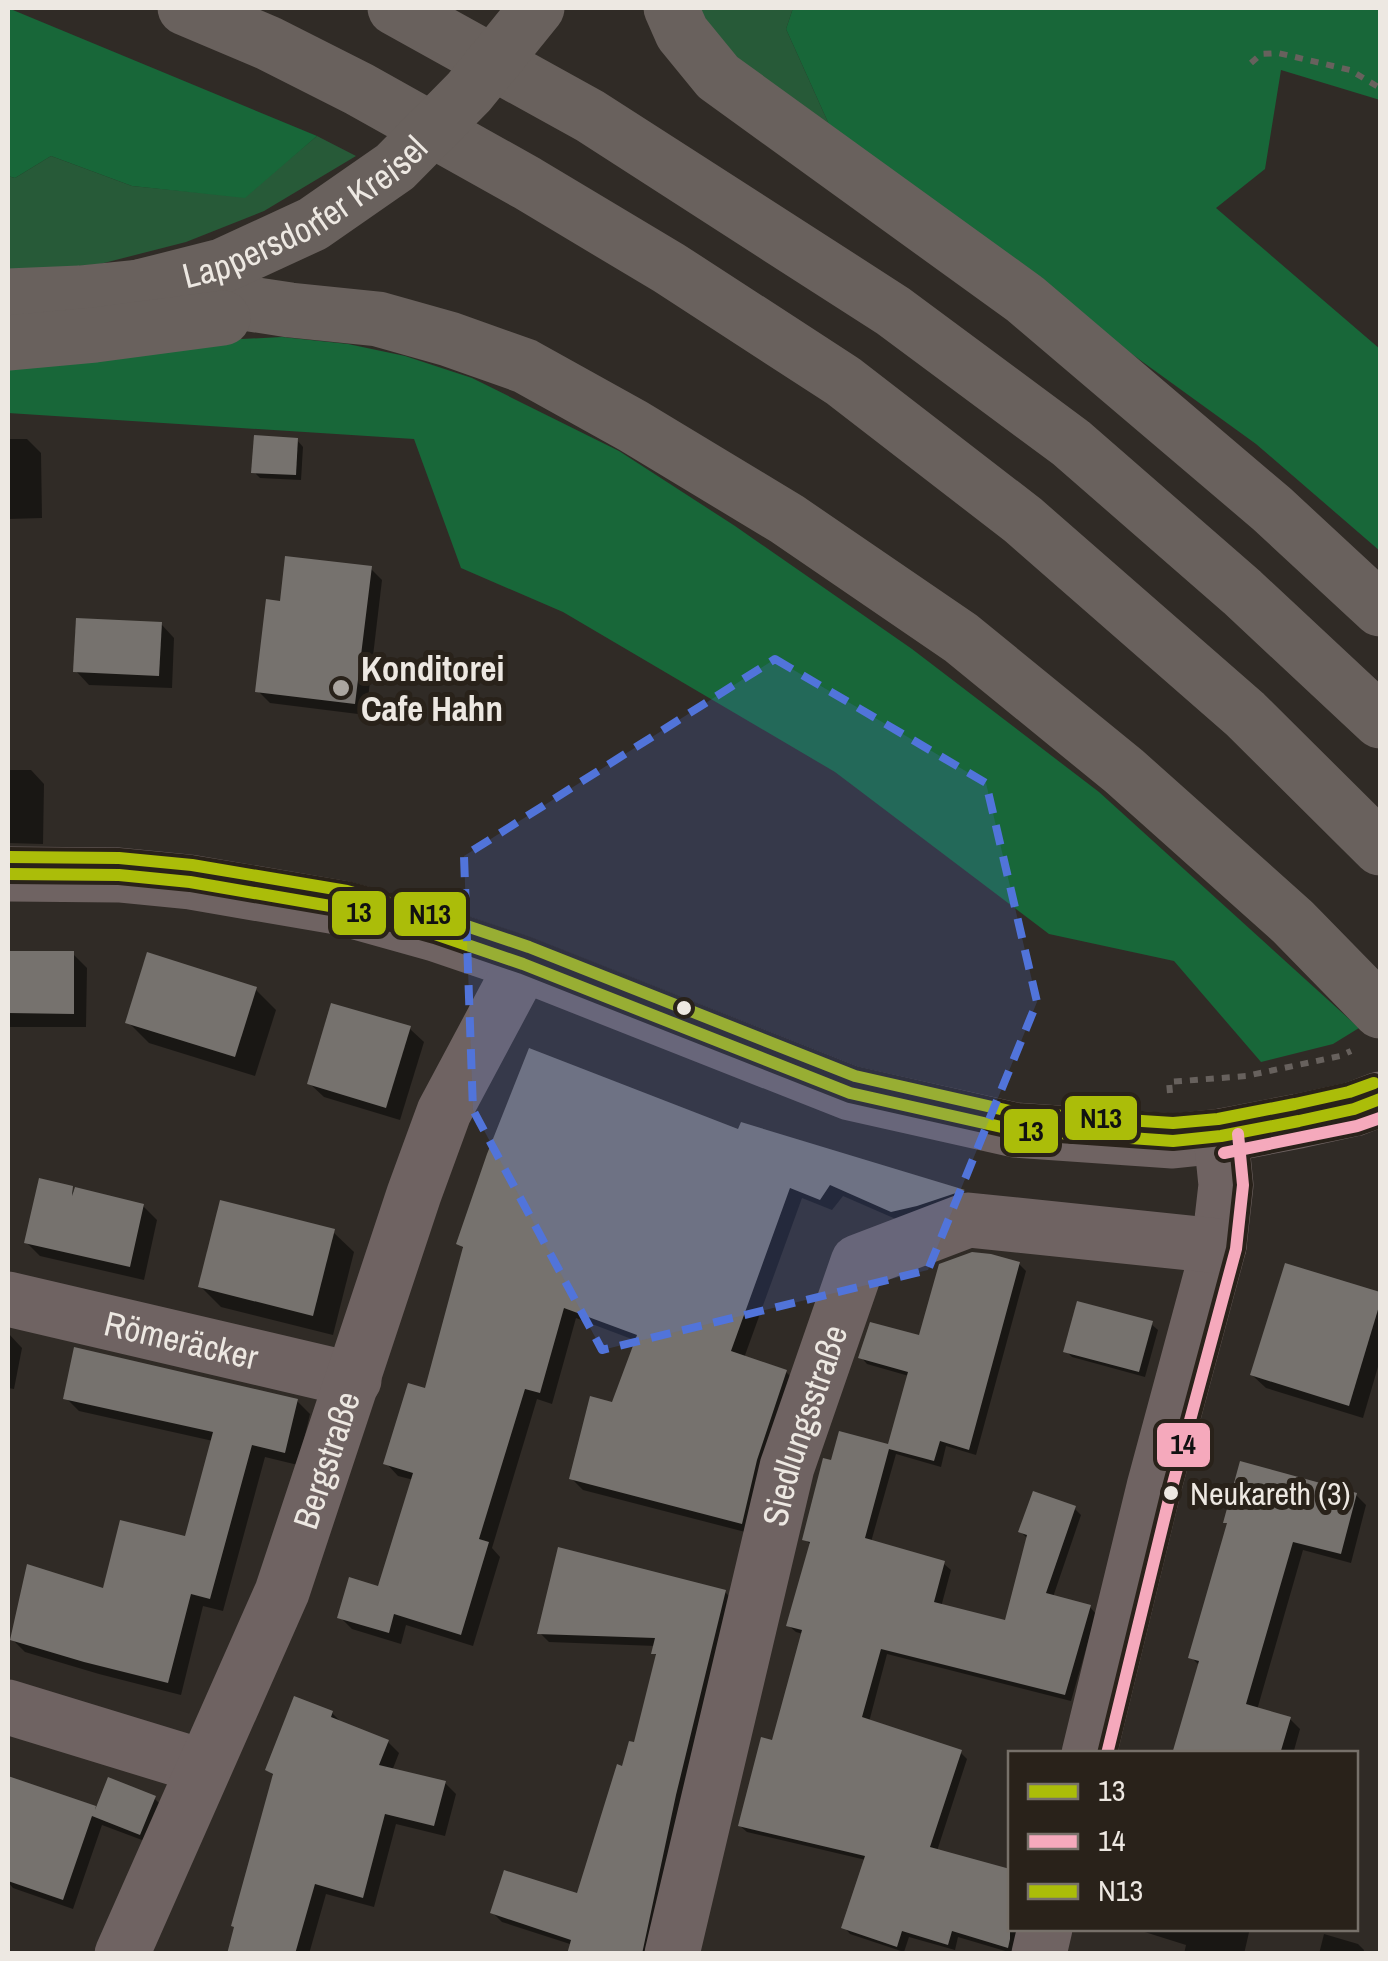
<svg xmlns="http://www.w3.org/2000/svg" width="1388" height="1961" viewBox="0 0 1388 1961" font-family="'Archivo Narrow',sans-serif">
<rect width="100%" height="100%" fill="#302b26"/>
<!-- green -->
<g fill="#275a38">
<path d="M693,8H793L786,29L836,140L770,95Z"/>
<path d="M317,136L356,156L264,211L186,242L100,264L8,273V176L15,178L51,156L132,186L244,197Z"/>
</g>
<!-- forest -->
<g fill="#186739">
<path d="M8,8L317,136L245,198L132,186L51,156L15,178L8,176Z"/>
<path d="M793,8H1380V100L1281,70L1265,169L1216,208L1380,349V551L1256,444L836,140L786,29Z"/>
<path d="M282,337L348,344L405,356L472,378L619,451L735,526L912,649L1099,792L1359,1028L1333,1044L1261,1062L1174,961L1049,934L835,772L563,612L461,568L414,439L8,413V362L222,340Z"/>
</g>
<!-- shadow -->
<g fill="#0007">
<path d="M8,439H27L41,453L42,518L8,519Z"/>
<path d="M297,440L303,447L301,480L260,478L254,472Z"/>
<path d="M371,569L382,580L366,715L270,703L258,691L282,604Z"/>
<path d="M161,624L174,638L172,688L89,685L76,671Z"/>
<path d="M8,770H31L44,784L43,844L8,843Z"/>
<path d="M8,953L73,954L87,968L86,1027H8Z"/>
<path d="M255,989L276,1010L255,1076L149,1043L128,1022Z"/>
<path d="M410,1029L424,1042L400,1120L324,1097L310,1084Z"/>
<path d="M743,1125L963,1192L974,1202L905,1223L843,1196L832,1210L802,1198L744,1358L786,1372L798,1384L753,1534L583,1490L571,1478L614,1405L637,1341L576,1318L552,1404L537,1399L492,1548L500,1557L473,1646L406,1625L401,1644L352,1629L340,1617L379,1589L414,1480L398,1476L386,1463L426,1391L465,1250L459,1244L739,1133Z"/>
<path d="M71,1189L76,1193L143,1206L157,1220L144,1280L40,1256L27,1243Z"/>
<path d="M333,1232L354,1252L333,1335L221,1307L200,1286Z"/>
<path d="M1019,1264L1026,1271L976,1455L946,1446L941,1467L896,1454L871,1542L944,1564L951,1570L941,1607L1006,1623L1028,1539L1021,1532L1074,1508L1081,1515L1053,1597L1090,1607L1096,1614L1071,1701L887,1654L869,1722L960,1752L967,1759L937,1851L1011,1872V1928H1019L1012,1953L958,1937L955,1950L909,1937L904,1952L850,1934L844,1927L866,1860L747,1832L740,1826L774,1743L803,1634L796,1632L789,1626L811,1545L805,1539L833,1463L889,1447L909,1376L867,1364L861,1357L921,1338Z"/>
<path d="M1286,1266L1380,1295V1360L1363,1418L1266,1388L1252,1375Z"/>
<path d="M1151,1324L1158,1330L1145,1377L1072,1357L1066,1351Z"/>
<path d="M8,1333L22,1348L14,1389L8,1388Z"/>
<path d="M66,1398L297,1401L310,1414L298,1465L265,1457L223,1611L203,1606L181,1695L99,1674L25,1652L12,1639L105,1591L187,1539L213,1441L79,1411Z"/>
<path d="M1356,1495L1366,1505L1351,1563L1303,1550L1257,1710L1290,1719L1300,1729L1293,1754H1174L1200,1666L1191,1657L1229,1525Z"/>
<path d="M725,1592L734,1601L651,1954H568L570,1944L502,1922L492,1912L579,1896L624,1769L636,1745L658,1657L654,1653L656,1646L549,1642L540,1633Z"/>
<path d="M332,1713L343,1724L388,1742L399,1753L392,1771L445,1783L456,1794L445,1836L396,1824L374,1907L326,1894L309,1954H230L275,1777L268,1770Z"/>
<path d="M8,1779L97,1810L154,1798L164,1808L150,1843L102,1825L73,1909L13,1888L8,1882V1865L10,1858L8,1857Z"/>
<path d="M1132,1928H1250L1244,1954H1184L1186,1945Z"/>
<path d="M1324,1934L1358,1944L1364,1950L1363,1954H1319Z"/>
</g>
<!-- building -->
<g fill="#76726e">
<path d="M254,435L298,438L296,475L251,473Z"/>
<path d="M285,556L372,566L355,704L255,692L266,599L280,601Z"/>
<path d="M76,618L162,622L159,676L73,672Z"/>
<path d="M8,951H74V1014L8,1013Z"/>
<path d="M147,952L257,987L235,1057L125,1023Z"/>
<path d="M331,1003L411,1026L386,1108L307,1084Z"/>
<path d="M529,1048L738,1129L741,1122L965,1190L917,1206L891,1212L830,1185L820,1200L790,1188L731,1351L787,1370L757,1460L742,1524L569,1479L590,1396L612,1402L637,1335L564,1308L540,1393L525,1389L479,1539L489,1542L461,1635L394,1614L389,1633L337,1618L349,1577L378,1586L413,1473L383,1464L408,1383L425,1388L463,1247L456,1244L487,1154Z"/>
<path d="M39,1178L73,1186L72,1196L75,1187L144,1204L130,1267L24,1243Z"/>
<path d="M220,1200L335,1229L313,1316L198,1287Z"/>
<path d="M972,1252L991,1254L1020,1262L969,1450L940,1441L934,1461L889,1449L865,1538L945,1561L934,1602L1005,1620L1027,1535L1018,1532L1033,1491L1076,1506L1046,1593L1091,1605L1065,1695L881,1649L862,1717L962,1750L930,1847L1010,1869V1939L1008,1948L952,1931L948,1945L902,1931L897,1947L841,1928L865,1856L738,1826L761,1737L772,1740L802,1630L786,1626L810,1542L802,1540L823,1458L831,1460L839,1431L888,1444L908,1372L858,1358L870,1322L919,1335L939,1264Z"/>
<path d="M1285,1263L1380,1292V1303L1349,1406L1250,1375Z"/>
<path d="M1077,1301L1153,1321L1139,1372L1063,1352Z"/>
<path d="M74,1347L298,1399L285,1453L252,1445L210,1599L191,1594L168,1683L84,1662L10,1640L27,1564L103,1588L120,1520L185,1536L213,1432L63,1399Z"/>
<path d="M1240,1461L1357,1493L1341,1554L1293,1542L1246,1704L1291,1717L1280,1754H1172L1199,1661L1188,1658L1227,1523H1223Z"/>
<path d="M558,1547L726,1590L676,1795L642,1954H567L571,1940L490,1913L504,1870L577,1893L617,1764L622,1766L629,1741L634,1742L656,1654H651L655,1638L537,1634Z"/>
<path d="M294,1696L333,1711L331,1717L389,1740L379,1765L446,1781L434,1826L385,1814L363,1898L315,1884L295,1954H227L234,1927L231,1926L273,1774L265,1770Z"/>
<path d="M8,1776L96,1806L95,1810L108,1777L156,1796L140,1835L92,1816L63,1900L8,1881Z"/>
</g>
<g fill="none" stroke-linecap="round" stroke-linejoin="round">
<!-- path -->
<g stroke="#67615d" stroke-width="6" stroke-dasharray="8 8" stroke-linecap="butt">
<path d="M1251,63L1261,54L1278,53L1350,70L1380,88"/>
<path d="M1170,1093L1169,1082L1246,1076L1340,1056L1351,1051"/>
</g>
<!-- minor -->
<g stroke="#6f6362" stroke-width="55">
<path d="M8,874L119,875L190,882L342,908L435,934L523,964L850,1093L1015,1130L1173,1141L1221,1136L1299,1121L1354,1109L1380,1099"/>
<path id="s1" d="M8,1299L354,1380"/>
<path d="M8,1707L204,1767"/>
<path d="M1089,1754L1154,1487L1219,1246L1226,1185L1221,1136"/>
<path id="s2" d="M122,1954L282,1592L414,1194L444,1112L523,964"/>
<path id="s3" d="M672,1954L787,1467L858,1262L968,1220L1219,1246"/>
<path d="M1039,1954L1045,1928"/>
</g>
<!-- highway -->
<g stroke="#69615d" stroke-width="55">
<path d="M185,8L268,43L359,89L527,183L669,268L843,381L1023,520L1245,714L1380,848"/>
<path d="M395,8L590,116L893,311L1071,443L1242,592L1380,721"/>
<path d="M671,8L682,33L718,77L1025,299L1272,509L1380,609"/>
<path d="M139,287L290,310L378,319L449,339L525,366L633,426L787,519L961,638L1124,771L1293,922L1380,1011"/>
<path id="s4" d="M8,296L80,293L139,287L222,266L313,224L395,167L469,92L537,8"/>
<path d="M8,343L95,335L223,318"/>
</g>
<defs>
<path id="bus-1" d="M8,874L119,875L190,882L342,908L435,934L523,964L850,1093L1015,1130L1173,1141L1221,1136L1299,1121L1354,1109L1380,1099"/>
<g id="bus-2">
<path d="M1224,1153L1357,1126L1380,1118"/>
<path d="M1107,1754L1171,1491L1236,1249L1243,1185L1238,1134"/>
</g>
<path id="bus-3" d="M8,857L119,858L192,865L347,891L440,917L529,947L855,1076L1018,1113L1173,1123L1218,1119L1295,1104L1349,1092L1374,1083"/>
</defs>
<!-- bus-1 casing -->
<use href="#bus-1" stroke="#29221a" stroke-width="20"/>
<!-- bus-2 casing -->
<use href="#bus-2" stroke="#29221a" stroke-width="20"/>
<!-- bus-3 casing -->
<use href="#bus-3" stroke="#29221a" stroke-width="20"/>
<!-- bus-1 -->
<use href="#bus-1" stroke="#abbd09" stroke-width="12"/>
<!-- bus-2 -->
<use href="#bus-2" stroke="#f5a9bc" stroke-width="12"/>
<!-- bus-3 -->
<use href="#bus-3" stroke="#abbd09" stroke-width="12"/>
</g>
<!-- marked area -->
<path fill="#5174da" fill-opacity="0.2" stroke="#5174da" stroke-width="8" stroke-dasharray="20 12" stroke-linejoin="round" d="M775,659L986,783L1037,1002L928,1270L602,1350L473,1110L464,856Z"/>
<!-- markers -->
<circle fill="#aba6a0" stroke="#29221a" stroke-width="4" cx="341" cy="688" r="10"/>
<g fill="#ede8e2" stroke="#29221a" stroke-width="4">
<circle cx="684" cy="1008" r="9"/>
<circle cx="1171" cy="1493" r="9"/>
</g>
<g text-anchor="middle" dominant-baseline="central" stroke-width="10" stroke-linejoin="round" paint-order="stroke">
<!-- bus labels -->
<g font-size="32" fill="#ede8e2" stroke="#29221a" text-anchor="start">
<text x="1190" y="1493">Neukareth (3)</text>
</g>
<!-- street labels -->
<g font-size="35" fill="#ede8e2" stroke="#29221a">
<text stroke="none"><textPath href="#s4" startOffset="315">Lappersdorfer Kreisel</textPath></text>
<text stroke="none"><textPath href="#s1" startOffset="178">Römeräcker</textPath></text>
<text stroke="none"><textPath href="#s3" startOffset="545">Siedlungsstraße</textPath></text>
<text stroke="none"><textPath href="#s2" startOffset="535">Bergstraße</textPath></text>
</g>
<!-- poi labels -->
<g font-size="35" font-weight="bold" fill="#ede8e2" stroke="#29221a" text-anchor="start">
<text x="361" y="668">Konditorei<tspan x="361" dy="40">Cafe Hahn</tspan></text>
</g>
</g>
<g stroke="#29221a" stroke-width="4">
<rect x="330" y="889" width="58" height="48" rx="10" fill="#abbd09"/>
<rect x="392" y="890" width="76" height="48" rx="10" fill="#abbd09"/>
<rect x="1063" y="1094" width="76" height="48" rx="10" fill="#abbd09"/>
<rect x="1002" y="1107" width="58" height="48" rx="10" fill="#abbd09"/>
<rect x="1155" y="1421" width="57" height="48" rx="10" fill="#f5a9bc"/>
</g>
<g font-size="28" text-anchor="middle" font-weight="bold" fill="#111">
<text x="359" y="922">13</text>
<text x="430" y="924">N13</text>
<text x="1101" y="1128">N13</text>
<text x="1031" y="1141">13</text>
<text x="1183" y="1454">14</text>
</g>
<!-- border -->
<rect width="1388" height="1961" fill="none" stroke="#ede8e2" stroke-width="20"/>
<!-- legend -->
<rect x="1008" y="1751" width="350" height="180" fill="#29221a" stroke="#77716a" stroke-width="2.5"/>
<rect x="1028" y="1784" width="50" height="15" fill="#abbd09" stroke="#77716a" stroke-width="2.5"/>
<text x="1098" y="1801" font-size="30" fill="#ede8e2">13</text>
<rect x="1028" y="1834" width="50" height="15" fill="#f5a9bc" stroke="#77716a" stroke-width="2.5"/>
<text x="1098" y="1851" font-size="30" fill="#ede8e2">14</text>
<rect x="1028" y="1884" width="50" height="15" fill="#abbd09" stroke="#77716a" stroke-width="2.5"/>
<text x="1098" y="1901" font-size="30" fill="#ede8e2">N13</text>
</svg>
